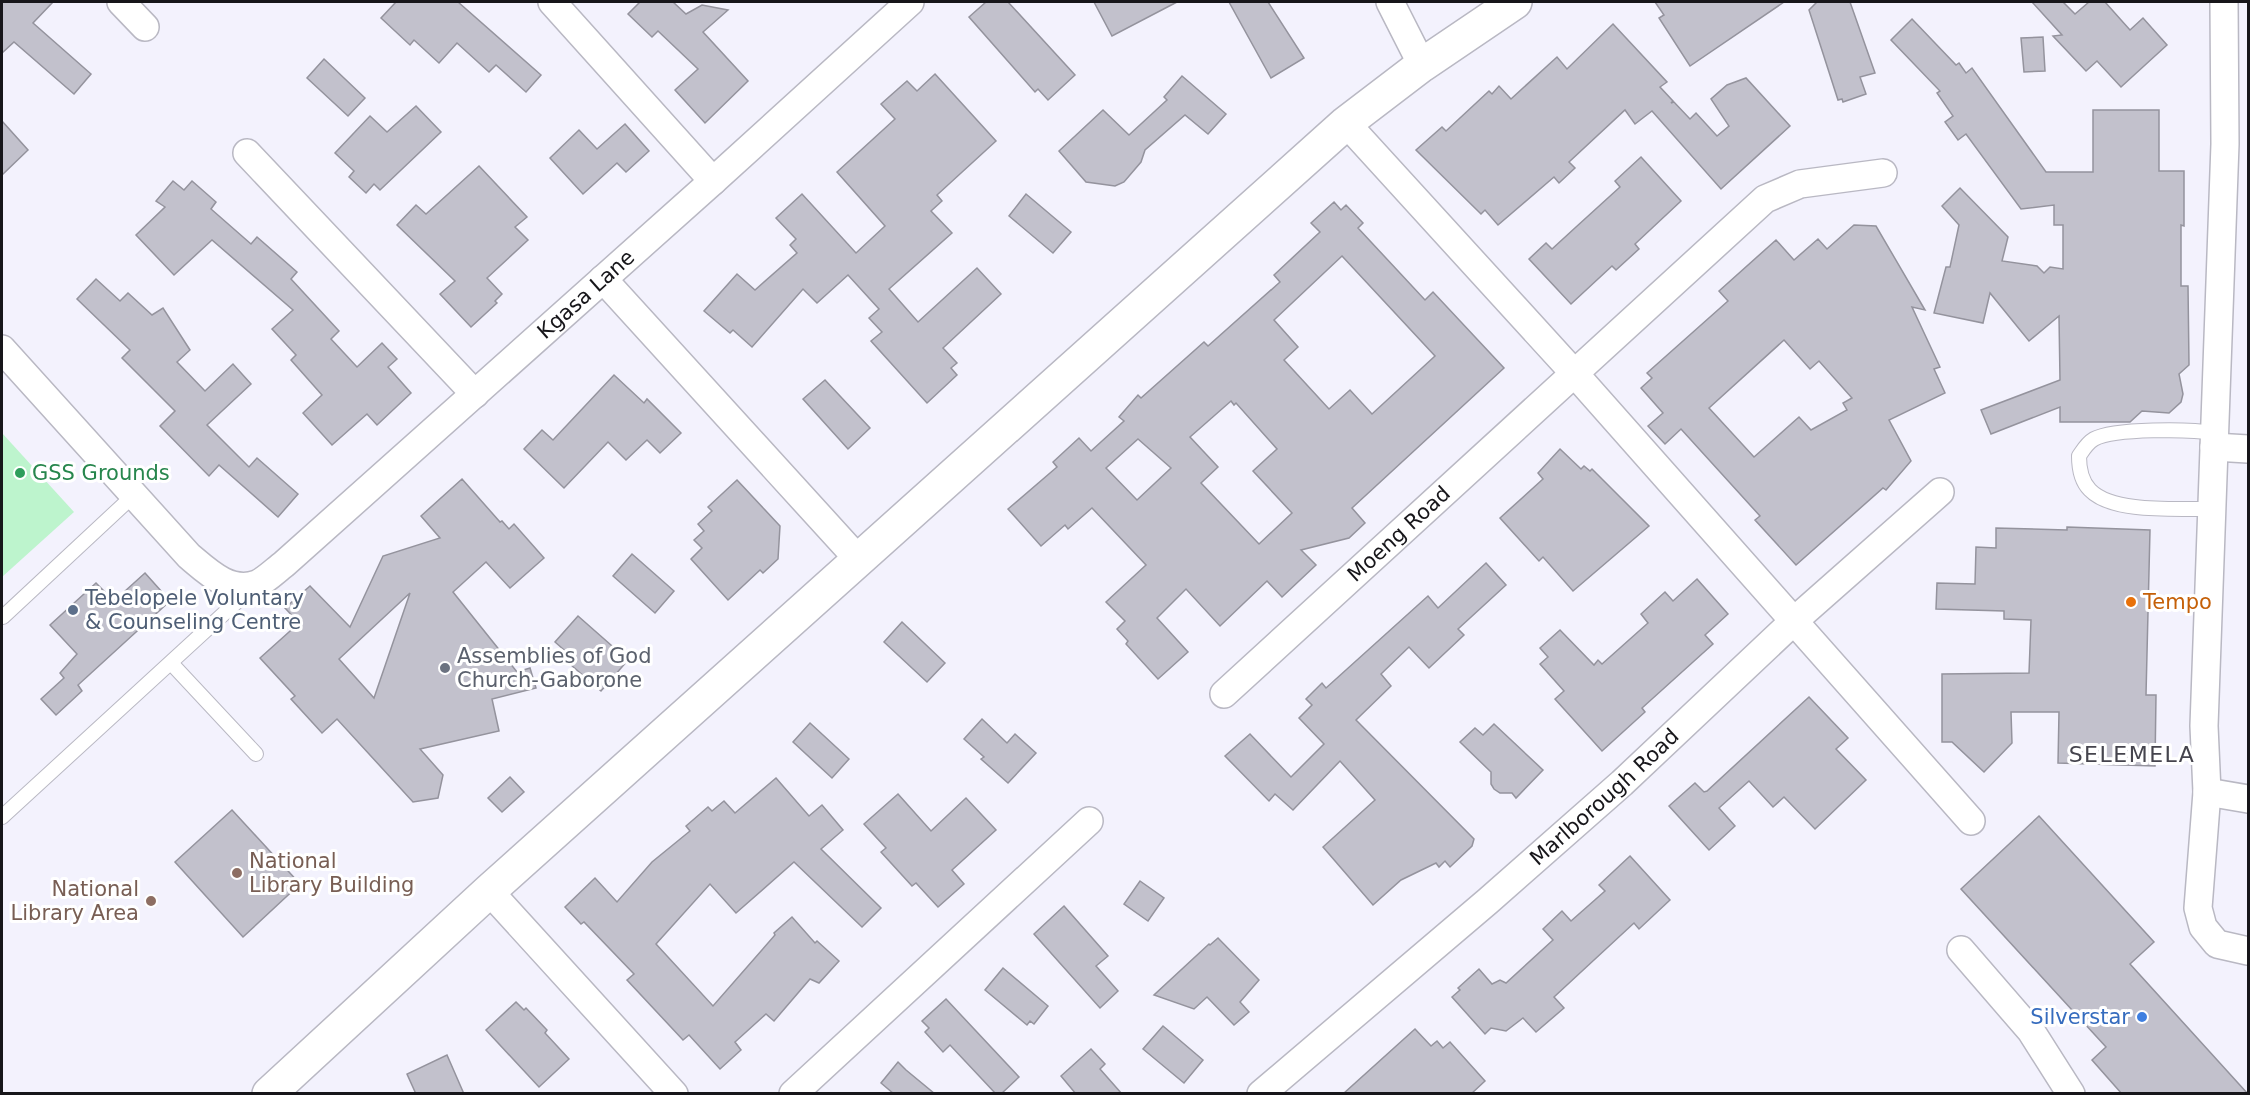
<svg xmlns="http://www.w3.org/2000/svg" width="2250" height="1095" viewBox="0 0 2250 1095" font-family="'DejaVu Sans',sans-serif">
<rect width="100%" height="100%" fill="#f3f2fd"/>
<!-- green -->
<path fill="#bdf4cd" d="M2,433L74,512L2,577Z"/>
<!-- building -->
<g fill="#c2c1cc" stroke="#94939d" stroke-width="1.5" fill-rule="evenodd">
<path d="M2,2H53L33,23L91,74L74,94L14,42L2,53Z"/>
<path d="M396,2H458L541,75L526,92L496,65L489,72L457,43L439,63L414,40L410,45L381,18Z"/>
<path d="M640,2H673L686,14L702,5L728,10L703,32L748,81L705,123L675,90L698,69L658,31L652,37L628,14Z"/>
<path d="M986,2H1008L1075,75L1048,100L1038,89L1035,92L969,17Z"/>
<path d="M1094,2H1177L1112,36Z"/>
<path d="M1229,2H1268L1304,58L1271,78Z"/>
<path d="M1655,2H1784L1690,66L1659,18L1664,15Z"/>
<path d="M1817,2H1850L1875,73L1860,77L1866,94L1843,102L1842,99L1838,100L1809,10Z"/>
<path d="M2032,2H2063L2075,14L2089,2H2105L2130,30L2143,18L2167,45L2121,87L2097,61L2086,71L2053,36L2062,35Z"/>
<path d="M1912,19L1956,65L1959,63L1966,73L1972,68L2046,172H2093V110H2159V171H2184V226L2181,225V286H2188L2189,365L2179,374L2183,394L2181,402L2169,413L2142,411L2130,422H2060V407L1991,434L1981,410L2060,380L2059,316L2029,341L1990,293L1983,323L1934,313L1946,267H1950L1959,225L1942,206L1960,188L2008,237L2002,261L2037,266L2044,273L2050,267L2063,269V225H2054V205L2021,209L1966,134L1958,140L1945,122L1953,116L1937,93L1940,91L1891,40Z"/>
<path d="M1613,24L1667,82L1660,87L1673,101L1671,103L1674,102L1690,119L1696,113L1717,136L1729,126L1711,99L1727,85L1746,78L1790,126L1721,189L1652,111L1635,124L1625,110L1569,162L1575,168L1559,183L1554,177L1498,225L1485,210L1481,214L1416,150L1442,127L1446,131L1489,91L1492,94L1499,86L1511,99L1557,57L1567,69Z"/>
<path d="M2043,37L2045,71L2024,72L2021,38Z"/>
<path d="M324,59L365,98L348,116L307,78Z"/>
<path d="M935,74L996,141L937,195L942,201L931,211L952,233L889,289L918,322L977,268L1001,294L943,348L957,363L951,368L957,375L927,403L871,341L882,332L869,318L879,309L848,275L817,303L803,289L752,347L733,330L730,333L704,311L737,274L755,290L797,253L790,245L796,239L776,218L802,194L856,253L885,226L837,172L895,119L881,104L907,81L917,91Z"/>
<path d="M1182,76L1226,114L1208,134L1185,115L1145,150L1141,162L1124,182L1115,186L1086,182L1059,151L1103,110L1129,135L1167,100L1164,97Z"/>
<path d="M416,106L441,132L380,190L374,184L366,193L349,177L354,171L335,153L370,116L387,132Z"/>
<path d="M2,121L28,150L2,175Z"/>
<path d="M625,124L649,151L626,172L617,163L583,194L550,158L579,130L597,149Z"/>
<path d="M1641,157L1681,201L1635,244L1639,249L1616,270L1612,266L1571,304L1529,259L1546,243L1552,249L1576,227L1620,187L1615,181Z"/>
<path d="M479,166L527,217L515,227L528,240L487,278L502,294L495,301L497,303L471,327L440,294L455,281L397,225L416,205L426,214Z"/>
<path d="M173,181L184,190L192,181L216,202L211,209L251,244L257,237L297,272L291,279L339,331L331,339L357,367L382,343L397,359L388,367L411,393L377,425L367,414L332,445L303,413L322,395L291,360L296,355L272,329L293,310L212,240L174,275L136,235L165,207L156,201Z"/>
<path d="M1026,194L1071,232L1053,253L1009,216Z"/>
<path d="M1334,202L1341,210L1346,205L1363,223L1358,228L1425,300L1433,292L1504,368L1352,508L1365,523L1349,538L1301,550L1316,565L1282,597L1267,581L1220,626L1186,589L1157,618L1188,652L1158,679L1126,644L1128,641L1117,629L1125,621L1106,602L1146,565L1092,508L1068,529L1065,525L1041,546L1008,509L1057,467L1053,462L1079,438L1091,451L1124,421L1119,417L1138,395L1141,398L1204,342L1208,346L1280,282L1274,275L1320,232L1311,223ZM1342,256L1435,356L1372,414L1350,390L1329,409L1284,360L1298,347L1274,320ZM1231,401L1234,405L1236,403L1277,449L1253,471L1292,513L1259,544L1201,483L1218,467L1190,437ZM1138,439L1171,468L1137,500L1106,468Z"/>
<path d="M1854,225L1876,226L1925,310L1912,307L1940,367L1934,369L1945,393L1889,420L1911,461L1886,490L1883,488L1796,565L1755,520L1760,516L1681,429L1665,444L1648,426L1663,413L1641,388L1652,378L1647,373L1728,301L1719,291L1776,240L1794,260L1818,239L1827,249ZM1784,340L1810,369L1819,361L1852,398L1843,403L1847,410L1811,430L1799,417L1754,457L1709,408Z"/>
<path d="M96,279L120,301L128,293L152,315L163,308L190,350L177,362L205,391L233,364L251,384L207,425L249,467L257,458L298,494L278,517L219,465L209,476L160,426L175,411L122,358L130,350L77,299Z"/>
<path d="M614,375L644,403L647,399L681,433L660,453L647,440L626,460L608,442L564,488L524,449L542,430L553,440Z"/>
<path d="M825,380L870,428L848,449L803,399Z"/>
<path d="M1560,449L1581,469L1584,466L1590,471L1592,469L1649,526L1573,591L1543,557L1539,561L1500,518L1543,479L1538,473Z"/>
<path d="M462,479L500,522L502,521L509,529L514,524L544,558L510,588L486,562L453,592L517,672L530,668L536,688L492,699L499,731L420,749L443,775L438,798L413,802L337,719L322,733L291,699L295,696L260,658L299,623L285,608L310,586L350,627L383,556L440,538L421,516ZM410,593L374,698L339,659Z"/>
<path d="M737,480L780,526L778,559L763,573L760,570L728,600L691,559L702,548L694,540L704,531L698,524L712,511L708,507Z"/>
<path d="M2067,527L2150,530L2146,695H2156L2155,766L2058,763L2059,712H2011L2012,743L1984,772L1952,742H1942V674L2029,673L2031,620L2004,619V611L1936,609L1937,583L1975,584L1976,547L1996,548V528L2067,530Z"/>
<path d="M632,554L674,591L655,613L613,576Z"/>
<path d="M1486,563L1506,585L1458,629L1464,635L1429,668L1409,647L1381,674L1391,686L1356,720L1474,839L1472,846L1450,867L1445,861L1439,867L1436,863L1401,880L1373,905L1323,847L1375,800L1340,761L1293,810L1275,794L1269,801L1225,756L1250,734L1291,777L1324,744L1299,718L1312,705L1306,699L1322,683L1326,688L1428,596L1438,608Z"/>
<path d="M145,573L170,601L78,685L82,691L56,715L41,699L64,678L60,673L77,654L50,625L96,583L114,601Z"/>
<path d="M1697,579L1728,614L1705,635L1713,644L1642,708L1645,712L1602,751L1555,699L1564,691L1540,664L1548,657L1540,648L1560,630L1594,665L1598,660L1602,664L1648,623L1641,614L1665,592L1673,601Z"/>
<path d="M578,616L628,660L601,691L563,658L571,656L555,642Z"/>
<path d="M902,622L945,663L927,682L884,642Z"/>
<path d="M1809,697L1848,738L1836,749L1866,780L1815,829L1784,797L1773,807L1749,781L1719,808L1735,826L1709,850L1669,806L1695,783L1704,792L1707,791Z"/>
<path d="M982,719L1007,743L1015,734L1036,753L1008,783L981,759L984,757L964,739Z"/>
<path d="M810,723L849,759L832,778L793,742Z"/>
<path d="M1494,724L1543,770L1516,798L1512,793H1500L1494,789L1491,784V772L1460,742L1475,728L1483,735Z"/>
<path d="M510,777L524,792L502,812L488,798Z"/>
<path d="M776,778L809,816L822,805L843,830L821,849L881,908L862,927L794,862L736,913L710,884L656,944L713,1006L775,935L774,933L792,917L815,943L817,941L839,961L819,983L810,979L774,1021L766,1014L735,1042L741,1050L720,1069L689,1035L683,1040L627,980L634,974L584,922L581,924L565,907L595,878L617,902L652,862L690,831L686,826L708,807L712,811L724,801L735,813Z"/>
<path d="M898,794L931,831L966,798L996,830L952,870L964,884L938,907L916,883L912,886L881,852L886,848L864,824Z"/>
<path d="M232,810L300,884L243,937L175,862Z"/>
<path d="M2039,816L2154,942L2130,964L2248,1094H2122L2092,1060L2106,1047L1961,889Z"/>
<path d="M1630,856L1670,900L1639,929L1634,923L1554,997L1564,1008L1536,1032L1523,1018L1506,1031L1491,1028L1485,1034L1452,997L1460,990L1458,988L1479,969L1492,984L1500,980L1506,983L1553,940L1543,929L1562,911L1571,921L1605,891L1599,885Z"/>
<path d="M1140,881L1164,898L1148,921L1124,904Z"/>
<path d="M1064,906L1108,956L1096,966L1118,991L1100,1008L1034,934Z"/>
<path d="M1218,938L1259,980L1240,1002L1249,1012L1234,1025L1207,997L1194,1009L1154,995L1209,944L1210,945Z"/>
<path d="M1003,968L1048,1006L1034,1024L1030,1021L1027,1025L985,990Z"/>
<path d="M946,999L1019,1077L1001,1094H996L950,1045L943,1052L925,1032L929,1028L922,1021Z"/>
<path d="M516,1002L524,1010L526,1008L547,1030L545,1033L569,1059L539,1087L486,1030Z"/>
<path d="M1163,1026L1203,1060L1184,1083L1143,1049Z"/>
<path d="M1415,1029L1431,1046L1437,1041L1443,1048L1450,1042L1485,1081L1471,1094H1343Z"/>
<path d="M1091,1049L1105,1064L1100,1069L1122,1094H1076L1061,1076Z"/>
<path d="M447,1055L464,1094H416L407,1074Z"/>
<path d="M898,1062L906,1070L935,1094H894L881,1083Z"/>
</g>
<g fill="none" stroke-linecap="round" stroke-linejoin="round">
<defs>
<g id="lane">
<path d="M2212,509C2180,508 2113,514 2090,490C2081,481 2079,469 2079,456C2083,450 2087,443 2094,439C2114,428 2191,429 2214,433"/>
<path d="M3,617L135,494"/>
<path d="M171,663L256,754"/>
<path d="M2,817L253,587"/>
</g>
<g id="street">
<path d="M121,2L145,27"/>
<path d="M552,2L713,181"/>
<path d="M1390,2L1422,65"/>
<path d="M2224,2L2225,144L2204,726L2207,792L2198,908L2203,927L2217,944L2248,951"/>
<path d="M1346,123L1575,374L1971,821"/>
<path d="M247,153L475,394"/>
<path d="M603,279L858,559"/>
<path id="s1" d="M2,349L189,556C208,572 230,594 257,584C266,580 276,570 284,564L713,181L910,2"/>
<path d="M2214,447L2248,449"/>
<path id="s2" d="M1224,694L1765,199L1800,184L1883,173"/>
<path d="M2207,792L2248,799"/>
<path d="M489,891L674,1094"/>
<path d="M1961,950L2031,1031L2071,1094"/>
<path d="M793,1094L1089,821"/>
<path id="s3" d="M1261,1094L1488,901L1622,783L1795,620L1940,492"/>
</g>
<path id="secondary" d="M269,1094L489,891L1346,123L1422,65L1515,2"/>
</defs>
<!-- lane casing -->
<use href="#lane" stroke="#b9b8c3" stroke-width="16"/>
<!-- street casing -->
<use href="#street" stroke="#b9b8c3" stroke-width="30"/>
<!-- secondary casing -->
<use href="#secondary" stroke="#b9b8c3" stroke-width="36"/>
<!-- lane -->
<use href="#lane" stroke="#fff" stroke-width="14"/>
<!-- street -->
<use href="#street" stroke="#fff" stroke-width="27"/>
<!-- secondary -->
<use href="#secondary" stroke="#fff" stroke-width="33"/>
</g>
<!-- markers -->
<circle fill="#2e9e5b" stroke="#fff" stroke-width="2" cx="20" cy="473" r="6"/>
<circle fill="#e8710a" stroke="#fff" stroke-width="2" cx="2131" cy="602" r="6"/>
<circle fill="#5c6f8a" stroke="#fff" stroke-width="2" cx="73" cy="610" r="6"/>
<circle fill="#6b7280" stroke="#fff" stroke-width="2" cx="445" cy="668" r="6"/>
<g fill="#8d6e63" stroke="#fff" stroke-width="2">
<circle cx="237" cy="873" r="6"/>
<circle cx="151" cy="901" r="6"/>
</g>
<circle fill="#3f7fe0" stroke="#fff" stroke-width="2" cx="2142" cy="1017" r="6"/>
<g text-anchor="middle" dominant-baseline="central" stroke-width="6" stroke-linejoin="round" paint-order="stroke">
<!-- street labels -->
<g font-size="21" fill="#17161a" stroke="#fff">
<text stroke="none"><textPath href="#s1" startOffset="795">Kgasa Lane</textPath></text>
<text stroke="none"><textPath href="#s2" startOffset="237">Moeng Road</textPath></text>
<text stroke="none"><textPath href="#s3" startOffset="454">Marlborough Road</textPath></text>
</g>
<!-- leisure labels -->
<g font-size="21" fill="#27864d" stroke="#fff" text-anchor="start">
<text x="32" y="473">GSS Grounds</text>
</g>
<!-- service labels -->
<g font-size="21" fill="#4e5e75" stroke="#fff" text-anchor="start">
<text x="85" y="598">Tebelopele Voluntary<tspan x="85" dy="24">&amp; Counseling Centre</tspan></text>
</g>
<!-- food labels -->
<g font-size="21" fill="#c56008" stroke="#fff" text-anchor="start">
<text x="2143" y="602">Tempo</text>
</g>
<!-- worship labels -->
<g font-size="21" fill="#5b616d" stroke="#fff" text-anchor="start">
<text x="457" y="656">Assemblies of God<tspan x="457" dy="24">Church-Gaborone</tspan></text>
</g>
<!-- education labels -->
<g font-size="21" fill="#785e54" stroke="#fff" text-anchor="start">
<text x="249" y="861">National<tspan x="249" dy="24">Library Building</tspan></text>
<text x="139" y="889" text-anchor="end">National<tspan x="139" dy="24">Library Area</tspan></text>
</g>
<!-- shop labels -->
<g font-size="21" fill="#366cbe" stroke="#fff" text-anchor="end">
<text x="2130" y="1017">Silverstar</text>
</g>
<!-- neighbourhood labels -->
<g font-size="22" letter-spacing="1.5" fill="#45444d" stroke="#fff">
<text x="2132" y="754">SELEMELA</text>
</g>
</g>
<!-- border -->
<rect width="2250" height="1095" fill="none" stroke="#17161a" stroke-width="6"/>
</svg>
